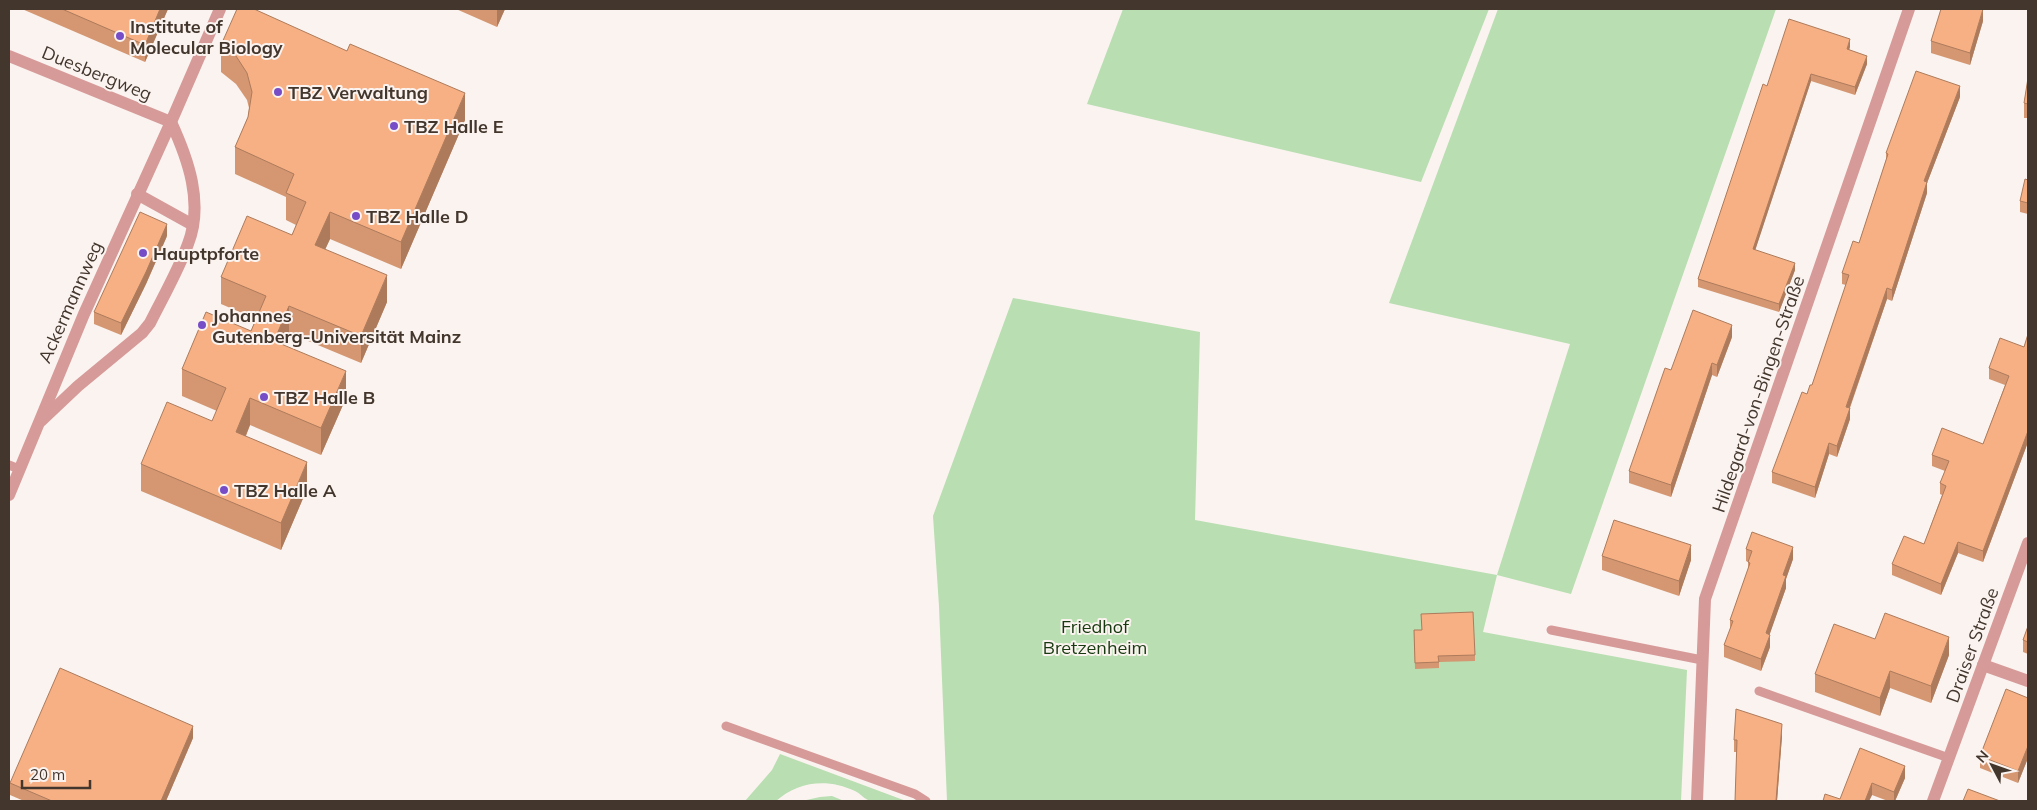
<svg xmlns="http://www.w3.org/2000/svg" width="2037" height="810" viewBox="0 0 2037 810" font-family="Mulish,sans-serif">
<rect width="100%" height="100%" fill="#faf3ef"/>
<!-- green -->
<g fill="#b8deb1">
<path d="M1123,9H1489L1421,182L1087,104Z"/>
<path d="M1498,9H1776L1571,594L1497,575L1483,632L1687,670L1681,801H947L939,606L933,516L1013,298L1200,332L1195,520L1497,575L1570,344L1389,303Z"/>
<path d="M780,754L906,801C899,801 873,804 868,800C863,798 860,793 855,791C828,778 798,781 776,801H745L772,770Z"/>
<path d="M832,796L844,801H802L820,797Z"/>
</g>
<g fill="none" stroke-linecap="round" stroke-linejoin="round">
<!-- lane -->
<g stroke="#d69a99" stroke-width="9">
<path d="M9,465L19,469"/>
<path d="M1551,630L1702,660"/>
<path d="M1759,691L1949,758"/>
<path d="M726,726L915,794L926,801"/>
</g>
<!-- street -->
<g stroke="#d69a99" stroke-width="12">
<path d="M9,56L171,122"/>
<path d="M137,194L193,225"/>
<path d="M41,421L78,386L142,333L150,323C163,297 178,271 188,244C204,203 188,159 171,122"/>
<path d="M9,495L84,314L171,122L220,9"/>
<path d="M1983,665L2028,681"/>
<path d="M1697,801L1705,599L1909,9"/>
<path d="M1933,801L2028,543"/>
</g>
</g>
<!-- wall -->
<g fill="#d49772">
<path d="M22,9H168L145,62Z"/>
<path d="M456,9H505L497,27Z"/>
<path d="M1983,21L1970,65L1931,53V41Z"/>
<path d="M221,45L465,120L401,269L330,239L325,249L387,302L361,363L289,333L284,345L346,398L321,455L250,425L246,436L307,489L281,550L141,491V464L212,421L217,411L182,396V369L251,331L256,319L221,304V277L292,235L296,225L286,220V197L235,174V147L248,117L249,108L247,100L236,84L221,72Z"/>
<path d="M1850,47L1849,49L1867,64L1855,95L1811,81L1755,250L1795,270L1779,312L1698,287V279L1767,86Z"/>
<path d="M2028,78V118H2024V103Z"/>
<path d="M1960,97L1927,183V193L1892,301L1887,299L1850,408V419L1837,457L1829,454L1815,498L1772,483V472L1807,394L1812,385L1846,285L1842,284V273L1859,243L1886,160V153Z"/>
<path d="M2028,180V214L2020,212V201Z"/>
<path d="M167,236L146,284L121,335L94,324V312Z"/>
<path d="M2028,334V442L1983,562L1958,553L1941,595L1892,575V564L1924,544L1942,495L1940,494V483L1945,471L1932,466V455L1983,444L2005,385L1989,379V368L2024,347Z"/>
<path d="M1732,337L1717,377L1712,375L1671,497L1629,483V471L1671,370Z"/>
<path d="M1746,549L1793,559L1786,579V588L1769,635L1770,647L1761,671L1724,657V645L1730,631V620L1748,570V562L1746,561Z"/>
<path d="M1602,556L1691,560L1679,596L1602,570Z"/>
<path d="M2028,626V654L2023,652V640Z"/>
<path d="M1414,630L1475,655V661L1439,662V668L1415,669Z"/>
<path d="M1875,639L1949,655L1931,703L1890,688L1880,716L1815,692V674Z"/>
<path d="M2028,698V758L2018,783L1980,768V756Z"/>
<path d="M1782,736L1777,801H1735L1737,752H1734V740Z"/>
<path d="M193,738L166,801H24L10,795V783Z"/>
<path d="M1905,766V778L1895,801H1888L1872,795L1869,801H1823L1840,799Z"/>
</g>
<!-- shaded-wall -->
<g fill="#ad7b5c">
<path d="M160,9H168L145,62V45Z"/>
<path d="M497,9H505L497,27Z"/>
<path d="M1983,9V21L1970,65V53Z"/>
<path d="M1850,39V47L1847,56V49Z"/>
<path d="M1867,56V64L1855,95V87Z"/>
<path d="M1811,74V81L1753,257V249Z"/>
<path d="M1960,86V97L1927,183V193L1892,301V290L1924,181Z"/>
<path d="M465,93V120L401,269V242Z"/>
<path d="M330,212V239L315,272V245Z"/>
<path d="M167,224V236L146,284L121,335V323Z"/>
<path d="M1795,263V270L1779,312V304Z"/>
<path d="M387,275V302L361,363V336Z"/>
<path d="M1887,288V299L1846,418V407Z"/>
<path d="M289,306V333L274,368V341Z"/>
<path d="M1732,325V337L1717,377V365Z"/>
<path d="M1712,363V375L1671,497V485Z"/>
<path d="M346,371V398L321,455V428Z"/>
<path d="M250,398V425L236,459V432Z"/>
<path d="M1850,408V419L1837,457V446Z"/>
<path d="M2028,431V442L1983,562V551Z"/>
<path d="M1829,443V454L1815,498V487Z"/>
<path d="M307,462V489L281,550V523Z"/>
<path d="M1958,542V553L1941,595V584Z"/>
<path d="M1691,545V560L1679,596V581Z"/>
<path d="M1793,547V559L1786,579V588L1766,645V633L1783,575Z"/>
<path d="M1770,635V647L1761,671V659Z"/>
<path d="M1949,637V655L1931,703V686Z"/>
<path d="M1890,671V688L1880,716V698Z"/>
<path d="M1782,724V736L1777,801H1776Z"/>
<path d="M193,726V738L166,801H161Z"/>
<path d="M2028,746V758L2018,783V771Z"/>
<path d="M1905,766V778L1895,801H1894V792Z"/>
<path d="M1872,783V795L1869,801H1865Z"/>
</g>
<!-- building -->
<g fill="#f7b084" stroke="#ad7b5c">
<path d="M62,9H160L145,45Z"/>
<path d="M237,9H254L347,51L350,44L465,93L401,242L330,212L315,245L387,275L361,336L289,306L274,341L346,371L321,428L250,398L236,432L307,462L281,523L141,464L167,402L212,421L226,388L182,369L206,312L251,331L266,296L221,277L247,216L292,235L306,202L286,193L294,174L235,147L248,117L252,92L247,73L236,56L221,45Z"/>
<path d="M1941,9H1983L1970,53L1931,41Z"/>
<path d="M1789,19L1850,39L1847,49L1867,56L1855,87L1811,74L1753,249L1795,263L1779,304L1698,279L1763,84L1767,86Z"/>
<path d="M1916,71L1960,86L1924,181L1927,182L1892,290L1887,288L1846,407L1850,408L1837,446L1829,443L1815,487L1772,472L1802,392L1807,394L1810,385H1812L1849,275L1842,273L1853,241L1859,243L1888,154L1886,153Z"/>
<path d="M2028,78V104L2024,103Z"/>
<path d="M2025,179L2028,180V203L2020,201Z"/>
<path d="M140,212L167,224L146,272L121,323L94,312Z"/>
<path d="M1693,310L1732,325L1717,365L1712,363L1671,485L1629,471L1665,368L1671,370Z"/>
<path d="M2028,334V431L1983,551L1958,542L1941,584L1892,564L1904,536L1924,544L1946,486L1940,483L1949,461L1932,455L1942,428L1983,444L2009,376L1989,368L2000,338L2024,347Z"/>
<path d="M1614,520L1691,545L1679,581L1602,556Z"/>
<path d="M1752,532L1793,547L1783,575L1786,576L1766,633L1770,635L1761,659L1724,645L1733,621L1730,620L1750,563L1748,562L1752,551L1746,549Z"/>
<path d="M1473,612L1475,655L1438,656L1439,662L1415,663L1414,630H1422L1421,614Z"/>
<path d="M1885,613L1949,637L1931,686L1890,671L1880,698L1815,674L1834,624L1875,639Z"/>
<path d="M2028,626V642L2023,640Z"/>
<path d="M60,668L193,726L161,801H52L10,783Z"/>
<path d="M2006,689L2028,698V746L2018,771L1980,756Z"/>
<path d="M1736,709L1782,724L1776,801H1735L1737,740H1734Z"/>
<path d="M1860,748L1905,766L1894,792L1872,783L1865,801H1823L1825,794L1840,799Z"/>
<path d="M1968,789L2000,801H1963Z"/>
</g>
<!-- markers -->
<g fill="#764dc6" stroke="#faf3ef" stroke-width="2">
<circle cx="120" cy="36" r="5"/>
<circle cx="278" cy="92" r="5"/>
<circle cx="394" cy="126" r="5"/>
<circle cx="356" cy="216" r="5"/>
<circle cx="143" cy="253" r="5"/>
<circle cx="202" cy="325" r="5"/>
<circle cx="264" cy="397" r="5"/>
<circle cx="224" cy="490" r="5"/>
</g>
<g text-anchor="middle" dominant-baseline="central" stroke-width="4" stroke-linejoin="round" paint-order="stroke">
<!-- poi labels -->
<g font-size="18" font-weight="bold" fill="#43362d" stroke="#faf3ef" text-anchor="start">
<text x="130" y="26">Institute of<tspan x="130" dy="21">Molecular Biology</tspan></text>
<text x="288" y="92">TBZ Verwaltung</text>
<text x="404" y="126">TBZ Halle E</text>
<text x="366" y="216">TBZ Halle D</text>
<text x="153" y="253">Hauptpforte</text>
<text x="212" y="315">Johannes<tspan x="212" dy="21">Gutenberg-Universität Mainz</tspan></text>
<text x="274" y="397">TBZ Halle B</text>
<text x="234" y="490">TBZ Halle A</text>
</g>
<!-- street labels -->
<g font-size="18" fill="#43362d" stroke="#faf3ef">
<text transform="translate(97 73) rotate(22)">Duesbergweg</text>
<text transform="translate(70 302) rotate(-66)">Ackermannweg</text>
<text transform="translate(1758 394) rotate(-71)">Hildegard-von-Bingen-Straße</text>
<text transform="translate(1972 645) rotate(-70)">Draiser Straße</text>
</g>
<!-- park labels -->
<g font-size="18" fill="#16390f" stroke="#faf3ef">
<text x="1095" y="626">Friedhof<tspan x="1095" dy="21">Bretzenheim</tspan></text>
</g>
</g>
<!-- border -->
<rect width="2037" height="810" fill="none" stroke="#43362d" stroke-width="20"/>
<!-- north arrow -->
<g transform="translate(1992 765) rotate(311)" stroke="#faf3ef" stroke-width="4" paint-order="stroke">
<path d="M0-4L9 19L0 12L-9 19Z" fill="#43362d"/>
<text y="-8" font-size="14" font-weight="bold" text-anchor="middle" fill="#43362d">N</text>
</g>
<!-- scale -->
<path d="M22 780v8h68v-8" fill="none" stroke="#43362d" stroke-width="2.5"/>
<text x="30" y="780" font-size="15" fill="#43362d" stroke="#faf3ef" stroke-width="4" paint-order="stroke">20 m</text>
</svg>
